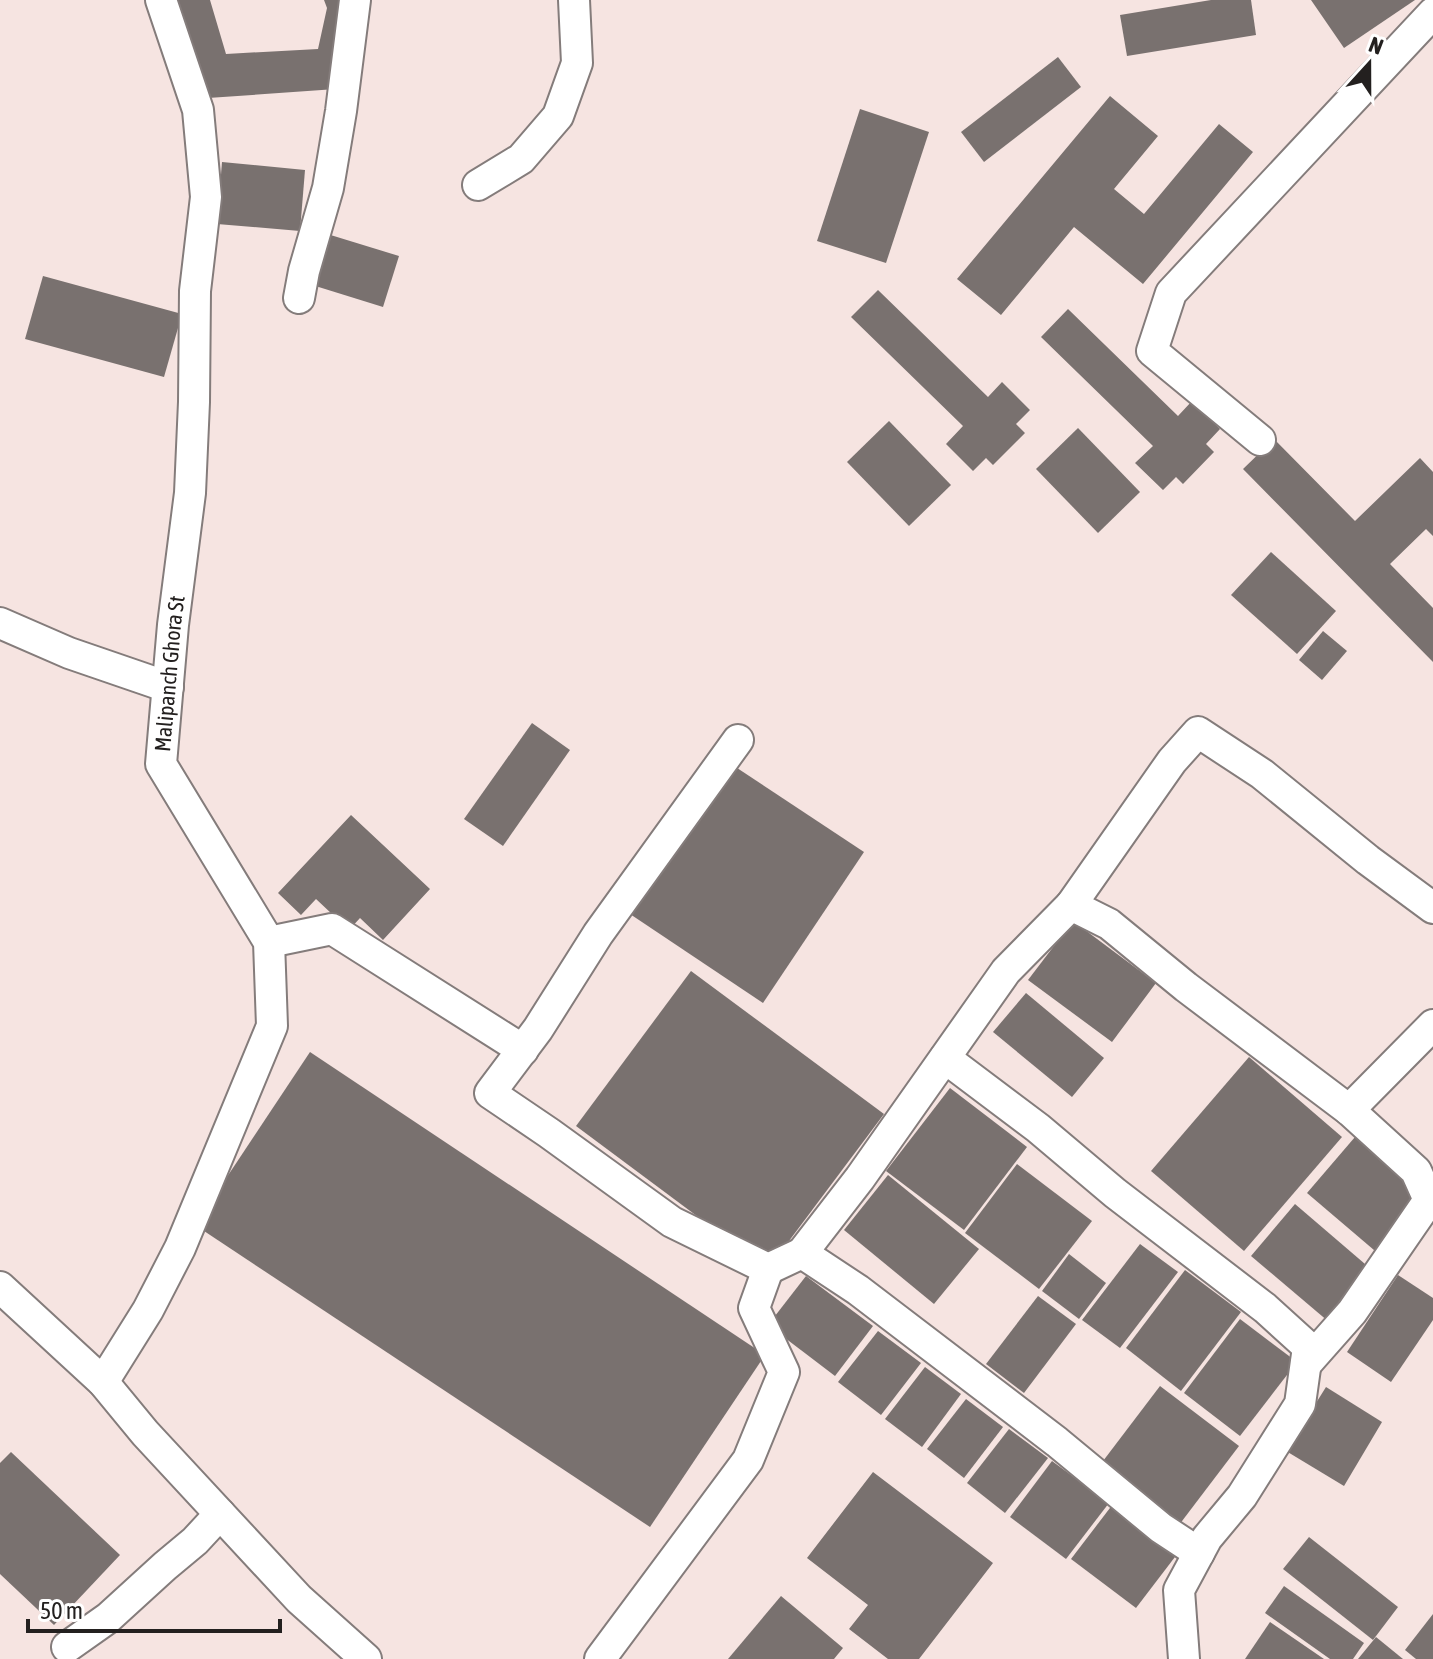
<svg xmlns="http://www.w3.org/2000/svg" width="1433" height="1659" viewBox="0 0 1433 1659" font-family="'Asap Condensed',sans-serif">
<rect width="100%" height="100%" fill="#fcf3f2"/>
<!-- built -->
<rect fill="#f6e4e1" x="0" y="0" width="1433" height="1659"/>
<!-- building -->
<g fill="#79716f">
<path d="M171,0H210L226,54L318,49L327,8L324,0H348L336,89L208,98Z"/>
<path d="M1211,0H1251L1256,35L1127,56L1120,15Z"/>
<path d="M1311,0H1415L1344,48Z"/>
<path d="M1058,57L1081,87L984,162L961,132Z"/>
<path d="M1110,96L1158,136L1114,189L1144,214L1219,124L1253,152L1143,284L1074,227L1001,315L957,279Z"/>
<path d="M860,109L929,132L886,263L817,241Z"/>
<path d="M222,162L305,170L300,231L217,224Z"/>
<path d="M324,233L399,256L383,307L309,284Z"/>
<path d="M43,276L182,314L164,377L25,339Z"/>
<path d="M878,290L988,397L1002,382L1030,410L1016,424L1025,433L993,465L986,458L973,471L946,444L963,426L851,317Z"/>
<path d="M1068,309L1178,416L1192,401L1220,429L1206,444L1214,452L1183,484L1176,477L1163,490L1135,463L1153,446L1041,337Z"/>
<path d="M889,421L951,485L909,526L847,462Z"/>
<path d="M1078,428L1140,492L1098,533L1036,469Z"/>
<path d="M1274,439L1355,521L1420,458L1433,472V536L1426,529L1390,564L1433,608V662L1243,469Z"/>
<path d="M1271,552L1336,611L1297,654L1231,595Z"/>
<path d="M1323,631L1347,651L1322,680L1299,660Z"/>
<path d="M532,723L570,750L503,846L464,819Z"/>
<path d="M725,760L864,852L763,1003L624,910Z"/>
<path d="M351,815L430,889L383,940L360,918L349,930L316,899L301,915L278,893Z"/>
<path d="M1073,921L1156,983L1112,1042L1028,980Z"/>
<path d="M691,971L884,1114L768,1269L576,1126Z"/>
<path d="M1026,993L1104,1058L1072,1097L993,1032Z"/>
<path d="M310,1052L765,1355L650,1527L195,1225Z"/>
<path d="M1249,1057L1342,1137L1244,1251L1151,1171Z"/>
<path d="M950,1088L1027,1147L964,1230L886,1171Z"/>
<path d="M1355,1137L1429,1200L1381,1256L1307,1193Z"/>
<path d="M1017,1164L1092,1221L1039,1289L965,1233Z"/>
<path d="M888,1175L979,1249L934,1304L844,1230Z"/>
<path d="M1295,1204L1372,1270L1329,1322L1251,1256Z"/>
<path d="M1140,1244L1178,1272L1120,1348L1082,1320Z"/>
<path d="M1069,1254L1106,1283L1079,1319L1042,1291Z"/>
<path d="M1185,1270L1241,1312L1181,1391L1126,1348Z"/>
<path d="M1398,1275L1433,1298V1320L1391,1382L1347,1352Z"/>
<path d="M806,1276L873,1326L835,1376L768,1325Z"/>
<path d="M1038,1296L1076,1324L1024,1393L986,1364Z"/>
<path d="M1240,1319L1297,1362L1240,1436L1184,1393Z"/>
<path d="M878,1331L921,1363L881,1415L838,1382Z"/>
<path d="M925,1367L961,1394L922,1447L885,1419Z"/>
<path d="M1160,1386L1239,1446L1179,1525L1100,1465Z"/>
<path d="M1326,1387L1382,1422L1344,1486L1286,1451Z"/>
<path d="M966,1399L1003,1427L964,1478L927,1449Z"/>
<path d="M1009,1429L1048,1458L1005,1513L967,1483Z"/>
<path d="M11,1452L120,1555L54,1625L0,1574V1463Z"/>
<path d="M1052,1461L1109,1503L1066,1559L1010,1517Z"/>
<path d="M873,1472L993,1563L919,1659H888L849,1629L868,1605L807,1558Z"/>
<path d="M1113,1504L1178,1553L1136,1608L1071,1559Z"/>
<path d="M1309,1537L1398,1607L1373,1640L1283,1569Z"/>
<path d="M1284,1586L1364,1643L1353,1659H1330L1265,1613Z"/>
<path d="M781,1596L843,1648L834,1659H728Z"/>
<path d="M1433,1614V1659H1416L1405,1650Z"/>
<path d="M1270,1622L1324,1659H1245Z"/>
<path d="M1376,1637L1403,1659H1358Z"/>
</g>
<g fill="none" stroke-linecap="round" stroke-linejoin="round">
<defs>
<g id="street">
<path d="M478,185L521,159L558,116L577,63L574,0"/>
<path d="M299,298L304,271L328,188L341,111L355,0"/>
<path d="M1260,440L1152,351L1171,293L1433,13"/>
<path d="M0,623L69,653L168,687"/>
<path d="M738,740L598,934L538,1029L490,1093L549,1133L672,1222L768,1269L802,1253"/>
<path d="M1071,905L1172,761L1198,732L1262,774L1368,860L1433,908"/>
<path d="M269,942L332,929L523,1050"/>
<path d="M945,1058L1038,1128L1115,1193L1265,1308L1308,1347L1300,1404L1242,1496L1207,1538L1179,1590L1184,1659"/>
<path d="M1349,1110L1433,1025"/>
<path d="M0,1287L103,1382L145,1433L299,1599L366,1659"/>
<path id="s1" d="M103,1382L148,1310L180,1248L272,1026L269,942L161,764L173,625L190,493L194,402L195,291L206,197L198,110L161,0"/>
<path d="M1199,1553L1161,1528L1057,1442L858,1290L802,1253L860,1178L1006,971L1071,905L1109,924L1186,987L1349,1110L1416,1171L1429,1200L1352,1312L1306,1364"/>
<path d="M67,1647L108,1618L165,1566L195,1541L220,1514"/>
<path d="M600,1659L748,1460L784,1372L754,1308L768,1269"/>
</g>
</defs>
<!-- street casing -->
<use href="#street" stroke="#847c7b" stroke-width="34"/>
<!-- street -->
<use href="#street" stroke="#fff" stroke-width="30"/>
</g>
<g text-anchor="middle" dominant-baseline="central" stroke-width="7" stroke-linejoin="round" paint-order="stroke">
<!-- street labels -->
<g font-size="22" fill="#23201f" stroke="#fff">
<text stroke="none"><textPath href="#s1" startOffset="778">Malipanch Ghora St</textPath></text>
</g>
</g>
<!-- north arrow -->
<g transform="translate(1369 64) rotate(21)" stroke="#ffffff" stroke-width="6" paint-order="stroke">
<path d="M0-6L14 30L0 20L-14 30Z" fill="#23201f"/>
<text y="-12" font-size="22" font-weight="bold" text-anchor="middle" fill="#23201f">N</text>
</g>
<!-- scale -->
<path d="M28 1619v12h252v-12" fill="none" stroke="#23201f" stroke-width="4"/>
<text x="40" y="1619" font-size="24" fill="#23201f" stroke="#ffffff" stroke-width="6" paint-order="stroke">50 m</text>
</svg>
